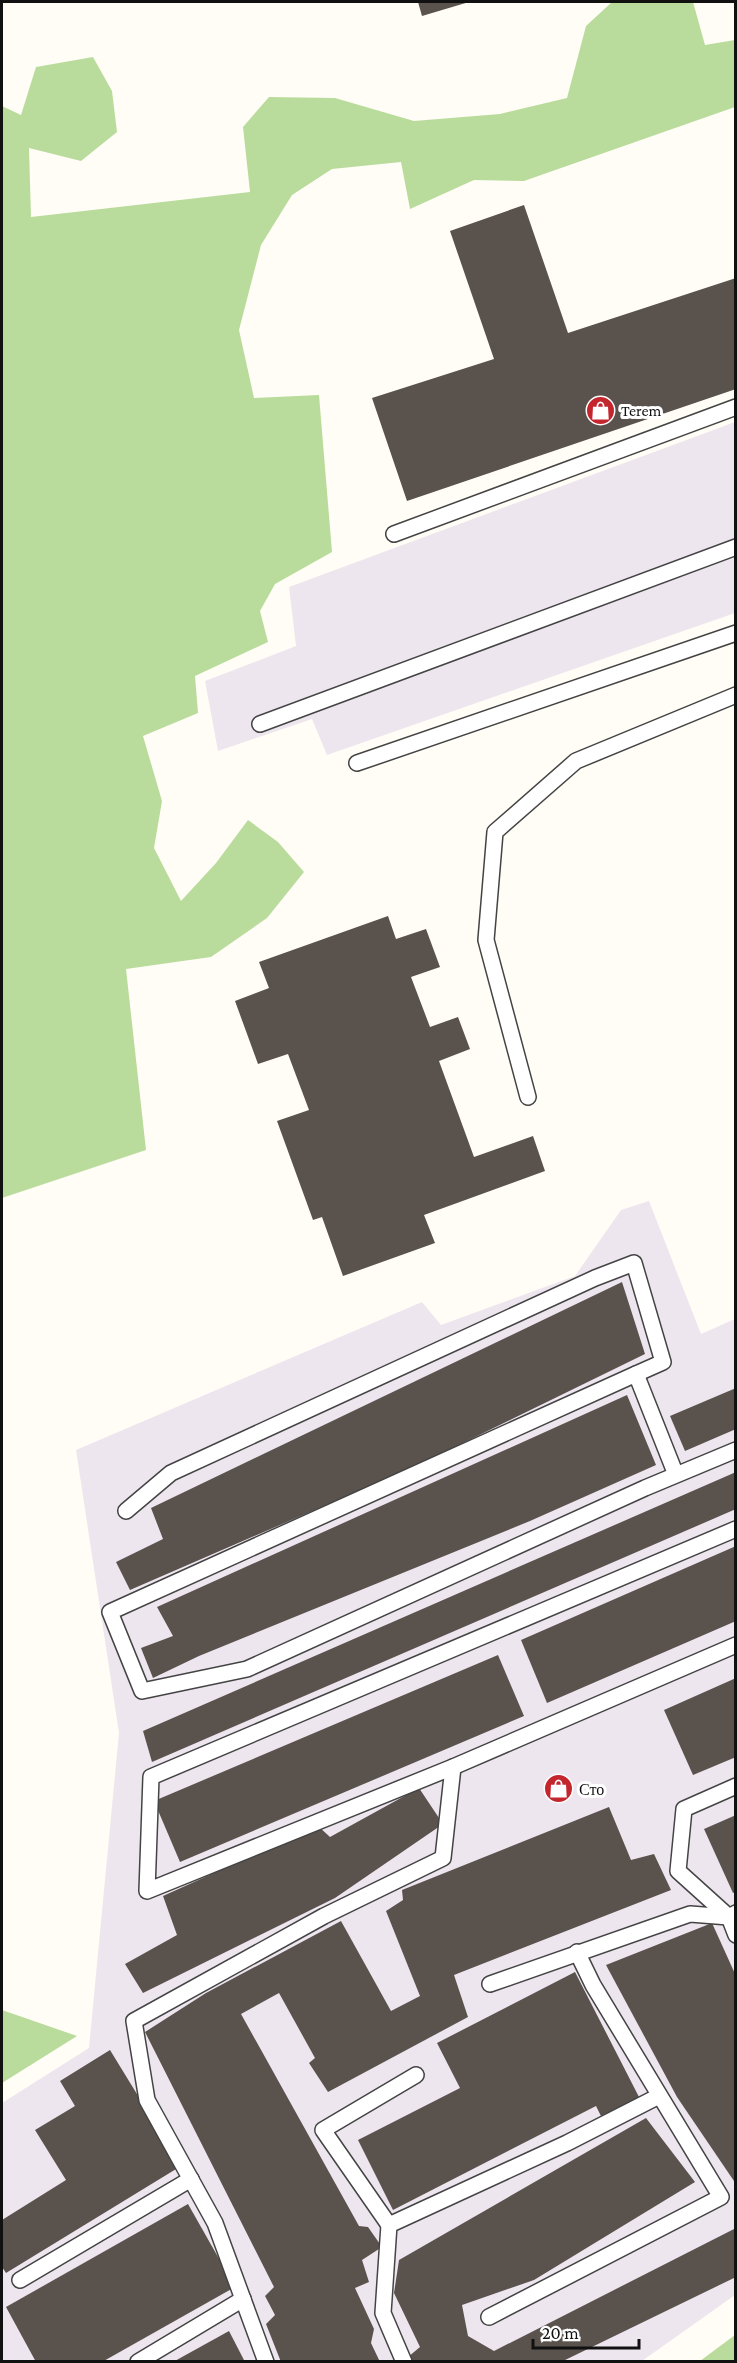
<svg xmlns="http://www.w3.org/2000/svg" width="737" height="2363" viewBox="0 0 737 2363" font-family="'Crimson Pro',serif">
<rect width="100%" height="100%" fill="#fffdf5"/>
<!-- industrial -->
<g fill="#eee6ef">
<path d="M735,422V613L327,755L312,719L218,751L205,681L296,646L289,587Z"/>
<path d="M649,1201L701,1334L735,1319V2295L642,2361L2,2362V2103L89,2048L119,1733L76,1450L422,1302L441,1325L575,1276L621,1210Z"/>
</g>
<!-- forest -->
<g fill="#b9dc9c">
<path d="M612,2H693L705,45L735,40V107L524,181L474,180L410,209L401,162L332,169L292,195L261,245L239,330L254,398L319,395L332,552L275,584L260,611L268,642L195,676L198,713L143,736L162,801L154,848L181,901L216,863L248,820L278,842L304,872L267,918L211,957L126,969L146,1150L2,1198V106L21,115L36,67L93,57L112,91L117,132L81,161L29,148L31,217L250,192L243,127L269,97L335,98L414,121L500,114L567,98L586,26Z"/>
<path d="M2,2010L77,2036L2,2083Z"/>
<path d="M735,2335V2361H700Z"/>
</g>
<!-- building -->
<g fill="#5a524d">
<path d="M418,2H469L422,16Z"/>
<path d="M524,205L568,333L736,278V389L407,501L372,398L494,359L450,231Z"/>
<path d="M388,916L396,939L426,929L440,967L411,977L430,1027L458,1017L470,1049L439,1061L474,1157L533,1136L545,1171L424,1215L435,1243L343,1276L322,1217L313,1220L277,1121L309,1110L288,1054L258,1064L235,1001L269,988L259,962Z"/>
<path d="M622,1282L645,1354L416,1466L130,1590L116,1562L163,1539L151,1508Z"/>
<path d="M736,1388V1429L685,1451L670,1416Z"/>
<path d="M627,1395L656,1465L530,1521L199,1656L153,1678L141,1648L173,1636L157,1607Z"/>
<path d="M736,1472V1509L152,1762L143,1731Z"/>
<path d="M736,1546V1621L547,1703L521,1640Z"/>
<path d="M498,1655L524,1716L180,1862L154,1801Z"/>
<path d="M736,1678V1757L693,1775L664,1710Z"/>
<path d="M419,1788L443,1824L335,1898L143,1993L125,1964L177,1935L163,1896L318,1826L330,1837Z"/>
<path d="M609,1807L631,1860L654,1854L671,1890L454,1975L468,2017L328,2092L309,2063L315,2058L279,1993L241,2014L359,2226L368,2227L382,2247L362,2260L369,2282L355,2288L374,2329L371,2343L380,2362H281L266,2324L275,2315L265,2296L274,2287L145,2032L206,1993L341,1921L391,2011L420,1996L386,1911L403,1900L402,1890Z"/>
<path d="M736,1815V1892L733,1893L704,1829Z"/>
<path d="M712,1923L736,1976V2184L677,2097L606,1965Z"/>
<path d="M575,1972L639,2097L601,2116L596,2106L393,2210L358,2140L460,2088L437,2043Z"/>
<path d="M110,2050L181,2166L6,2273L2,2267V2220L66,2180L35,2130L75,2106L60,2081Z"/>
<path d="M646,2118L695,2182L534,2280L462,2305L468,2336L494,2351L736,2228V2277L561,2362H411L408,2357L420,2347L394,2293L399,2260Z"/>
<path d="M188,2204L235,2287L102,2362H36L6,2307Z"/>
<path d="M229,2331L245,2362H173Z"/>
</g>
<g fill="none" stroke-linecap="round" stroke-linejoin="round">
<defs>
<g id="service">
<path d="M394,534L736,407"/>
<path d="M260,724L736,547"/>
<path d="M357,763L736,633"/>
<path d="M528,1097L486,940L495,832L576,761L736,695"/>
<path d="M676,1475L636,1374L110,1612L142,1691L247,1669L645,1488L736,1450"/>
<path d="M126,1511L171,1473L595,1278L634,1263L663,1362L636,1374"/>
<path d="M736,1529L151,1777L147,1891L453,1767L736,1645"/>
<path d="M736,1786L684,1809L678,1871L729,1917L736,1935"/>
<path d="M490,1984L690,1914L729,1917L736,1913"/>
<path d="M389,2225L323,2130L416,2075"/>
<path d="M20,2280L191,2179"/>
<path d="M489,2317L721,2197L593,1985L577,1952"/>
<path d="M138,2362L243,2299"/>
<path d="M266,2362L215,2223L147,2100L134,2021L324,1916L443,1858L453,1767"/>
<path d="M404,2362L383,2313L389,2225L567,2143L659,2096"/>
</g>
</defs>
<!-- service casing -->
<use href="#service" stroke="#444" stroke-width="18"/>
<!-- service -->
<use href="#service" stroke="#fff" stroke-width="15"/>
</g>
<!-- icons -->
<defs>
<symbol id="shop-disc" viewBox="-11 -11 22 22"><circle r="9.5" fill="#c4262e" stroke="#fff"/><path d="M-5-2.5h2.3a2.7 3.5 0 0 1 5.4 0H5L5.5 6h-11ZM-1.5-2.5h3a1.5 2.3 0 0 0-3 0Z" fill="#fff"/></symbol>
</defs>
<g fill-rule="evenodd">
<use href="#shop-disc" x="584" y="394" width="33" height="33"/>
<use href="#shop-disc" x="542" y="1772" width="33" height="33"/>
</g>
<g text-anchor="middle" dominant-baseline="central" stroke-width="6" stroke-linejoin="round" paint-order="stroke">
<!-- poi labels -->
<g font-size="16" fill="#111" stroke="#fff" text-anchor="start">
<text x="621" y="410">Terem</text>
<text x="579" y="1789">Сто</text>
</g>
</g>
<!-- border -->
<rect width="737" height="2363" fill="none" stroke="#111111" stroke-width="6"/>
<!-- scale -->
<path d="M533 2339v9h106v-9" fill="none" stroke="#111111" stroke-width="3"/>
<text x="542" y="2339" font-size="18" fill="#111111" stroke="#ffffff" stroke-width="4.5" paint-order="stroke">20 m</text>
</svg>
